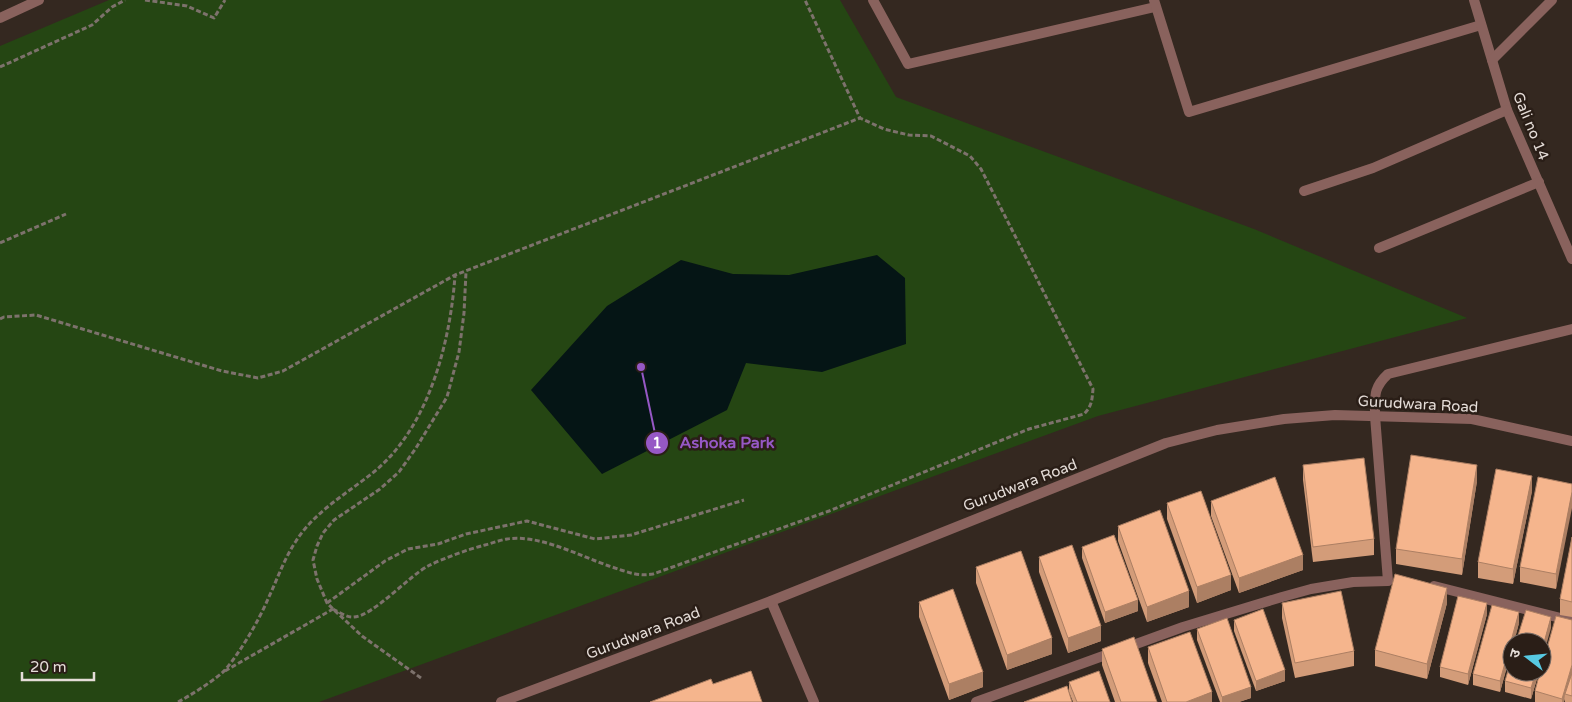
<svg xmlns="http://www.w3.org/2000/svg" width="1572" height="702" viewBox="0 0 1572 702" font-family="'Varela Round','Noto Sans Devanagari',sans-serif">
<rect width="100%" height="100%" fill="#342820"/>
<!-- green -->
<path fill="#254613" d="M109,0H840L896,97L1254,229L1467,318L1098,416L319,702H0V46Z"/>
<!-- water -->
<path fill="#051515" d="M877,255L905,278L906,344L822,372L746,363L727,410L602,474L531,390L607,306L681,260L733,274L789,275Z"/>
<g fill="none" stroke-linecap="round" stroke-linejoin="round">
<!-- path -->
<g stroke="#7d726c" stroke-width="3" stroke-dasharray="5 2.5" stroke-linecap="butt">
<path d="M145,0L187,6L214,18L225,0"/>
<path d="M0,67L92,25L112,7L125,0"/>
<path d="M0,243L66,214"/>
<path d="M0,319L4,317L36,315L222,371L258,378L283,371L455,275L860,118"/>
<path d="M327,603L385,561L408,549L438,544L466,534L527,521L595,539L631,535L744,500"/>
<path d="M333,609C339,612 347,618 354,617C373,616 409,576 428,566C444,558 469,549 485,545C493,543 500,540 507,539C539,534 580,556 609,566C625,571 637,577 653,574L829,511L1029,429L1084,414C1092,406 1092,400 1093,389L981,169L970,156L931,136L909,135L884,129L860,118L805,0"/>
<path d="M225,671L333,609"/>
<path d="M421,678L362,636L333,609L327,603L317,579L313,560L317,546L323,533L334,520L380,489L399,472L416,448L447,397L459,352L464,313L466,272"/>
<path d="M178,702C188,697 218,678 225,670C241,651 258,622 268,599C277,580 284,559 296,541C315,511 348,493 375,471C429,426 450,343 455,276"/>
</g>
<!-- minor -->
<g stroke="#89625d" stroke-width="10">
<path d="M873,0L908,64L1155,7"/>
<path d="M1154,0L1189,112L1481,25"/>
<path d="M1474,0L1507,110L1572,259"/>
<path d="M0,18L39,0"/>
<path d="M1492,60L1552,0"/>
<path d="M1304,191L1373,168L1507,110"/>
<path d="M1379,248L1539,182"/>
<path d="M1434,586L1572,621"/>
<path d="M771,601L814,702"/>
<path d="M501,702L771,601L1166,443L1217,430L1284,419L1335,415L1472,419L1572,441"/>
<path d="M976,702L1183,627L1282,597L1311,589L1353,582L1388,581L1375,416C1375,396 1373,388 1388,374L1572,329"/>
</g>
</g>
<!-- wall -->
<g fill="#d39c79">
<path d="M1303,465L1374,539V555L1313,562L1303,480Z"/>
<path d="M1477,481L1462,575L1396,564V549Z"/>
<path d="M1572,484L1556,589L1520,582V567Z"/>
<path d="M1532,491L1513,584L1478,578V562Z"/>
<path d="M1211,501L1303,570L1239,593L1211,516Z"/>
<path d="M1167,503L1231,590L1197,603L1167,519Z"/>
<path d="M1118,526L1189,607L1147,622L1118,541Z"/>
<path d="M1572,537V617L1560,615V599Z"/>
<path d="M1082,547L1138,611L1105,623L1082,558Z"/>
<path d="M1039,557L1101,641L1068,653L1039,572Z"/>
<path d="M976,567L1052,654L1007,670L976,583Z"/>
<path d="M919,602L983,687L949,700L919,617Z"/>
<path d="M1282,603L1354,651V666L1295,678L1282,618Z"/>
<path d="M1447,603L1427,679L1375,666V650Z"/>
<path d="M1487,614L1468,685L1440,677V667Z"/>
<path d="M1234,620L1285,681L1256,691L1234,631Z"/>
<path d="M1572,620V702H1565V699L1564,702H1535V691Z"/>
<path d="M1519,623L1500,692L1473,685V674Z"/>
<path d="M1197,629L1251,698L1239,702H1220L1197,640Z"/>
<path d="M1148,647L1212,702H1162L1148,663Z"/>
<path d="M1102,649L1157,702H1115L1102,665Z"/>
<path d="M1539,672L1531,699L1505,692V681Z"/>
<path d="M1069,682L1110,702H1073L1069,692Z"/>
</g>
<!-- shaded-wall -->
<g fill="#ac7f63">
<path d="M1477,465V481L1462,575V559Z"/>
<path d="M1532,476V491L1513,584V569Z"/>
<path d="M1572,492V508L1556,589V574Z"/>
<path d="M1303,555V570L1239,593V578Z"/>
<path d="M1231,575V590L1197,603V587Z"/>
<path d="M1447,588V603L1427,679V664Z"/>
<path d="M1189,591V607L1147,622V607Z"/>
<path d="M1138,600V611L1105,623V612Z"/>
<path d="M1487,603V614L1468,685V674Z"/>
<path d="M1519,612V623L1514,642H1512V648L1500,692V681Z"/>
<path d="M1551,617V628L1542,660V650Z"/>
<path d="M1101,626V641L1068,653V638Z"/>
<path d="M1052,638V654L1007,670V655Z"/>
<path d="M1572,665V675L1565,694L1564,702H1562V699Z"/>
<path d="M1285,670V681L1256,691V681Z"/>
<path d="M983,672V687L949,700V684Z"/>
<path d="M1536,672H1539L1531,699V688Z"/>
<path d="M1251,687V698L1239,702H1222V697Z"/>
<path d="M1212,692V702H1186Z"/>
</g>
<!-- building -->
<g fill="#f5b58d" stroke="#ac7f63">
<path d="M1411,455L1477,465L1462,559L1396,549Z"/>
<path d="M1364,458L1374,539L1313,547L1303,465Z"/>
<path d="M1496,469L1532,476L1513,569L1478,562Z"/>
<path d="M1275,477L1303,555L1239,578L1211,501Z"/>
<path d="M1538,477L1572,484V492L1556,574L1520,567Z"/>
<path d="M1201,491L1231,575L1197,587L1167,503Z"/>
<path d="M1160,510L1189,591L1147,607L1118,526Z"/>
<path d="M1114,535L1138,600L1105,612L1082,547Z"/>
<path d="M1572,537V602L1560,599Z"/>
<path d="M1072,545L1101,626L1068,638L1039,557Z"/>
<path d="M1021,551L1052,638L1007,655L976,567Z"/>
<path d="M1395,574L1447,588L1427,664L1375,650Z"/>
<path d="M953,589L983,672L949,684L919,602Z"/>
<path d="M1341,591L1354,651L1295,663L1282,603Z"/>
<path d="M1458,596L1487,603L1468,674L1440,667Z"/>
<path d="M1492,605L1519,612L1500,681L1473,674Z"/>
<path d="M1263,609L1285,670L1256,681L1234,620Z"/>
<path d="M1526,610L1551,617L1542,650V642H1516Z"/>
<path d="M1556,616L1572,620V665L1562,699L1535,691L1540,672H1542V666Z"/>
<path d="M1227,618L1251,687L1222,697L1197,629Z"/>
<path d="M1190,632L1212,692L1186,702H1167L1148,647Z"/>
<path d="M1134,637L1157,702H1121L1102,649Z"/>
<path d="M1512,657V672H1536L1531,688L1505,681Z"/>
<path d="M751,671L762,702H650L711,679L713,684Z"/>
<path d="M1099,671L1110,702H1077L1069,682Z"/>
<path d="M1572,673V696L1565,694Z"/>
<path d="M1067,686L1072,702H1024Z"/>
</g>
<g text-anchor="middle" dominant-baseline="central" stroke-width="5" stroke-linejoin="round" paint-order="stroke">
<!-- street labels -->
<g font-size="15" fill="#e5ddd8" stroke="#2a1e17">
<text transform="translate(1531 126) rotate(68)">Gali no 14</text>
<text transform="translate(1418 404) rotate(3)">Gurudwara Road</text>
<text transform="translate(1020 485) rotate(-21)">Gurudwara Road</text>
<text transform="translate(643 633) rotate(-21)">Gurudwara Road</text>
</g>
</g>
<!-- callouts -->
<path fill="none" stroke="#9658c5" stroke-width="2" d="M641 367L657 443"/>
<g fill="#9658c5" stroke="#2a1e17" stroke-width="2">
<circle cx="641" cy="367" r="5"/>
<circle cx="657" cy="443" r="12"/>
</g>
<g font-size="15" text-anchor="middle" font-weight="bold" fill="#fff">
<text x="657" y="448">1</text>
</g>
<g font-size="16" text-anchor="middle" font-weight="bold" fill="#9658c5" stroke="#2a1e17" stroke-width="5" stroke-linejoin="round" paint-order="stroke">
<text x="727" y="448">Ashoka Park</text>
</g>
<!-- north arrow -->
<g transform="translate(1527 657) rotate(286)"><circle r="24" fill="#2a1e17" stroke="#756a64"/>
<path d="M0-4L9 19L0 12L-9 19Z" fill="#57c9e2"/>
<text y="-8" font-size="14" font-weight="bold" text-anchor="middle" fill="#e5ddd8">उ</text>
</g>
<!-- scale -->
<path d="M22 672v8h72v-8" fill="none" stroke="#e5ddd8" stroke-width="2.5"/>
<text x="30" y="672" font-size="15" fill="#e5ddd8" stroke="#2a1e17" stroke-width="4" paint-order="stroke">20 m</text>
</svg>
